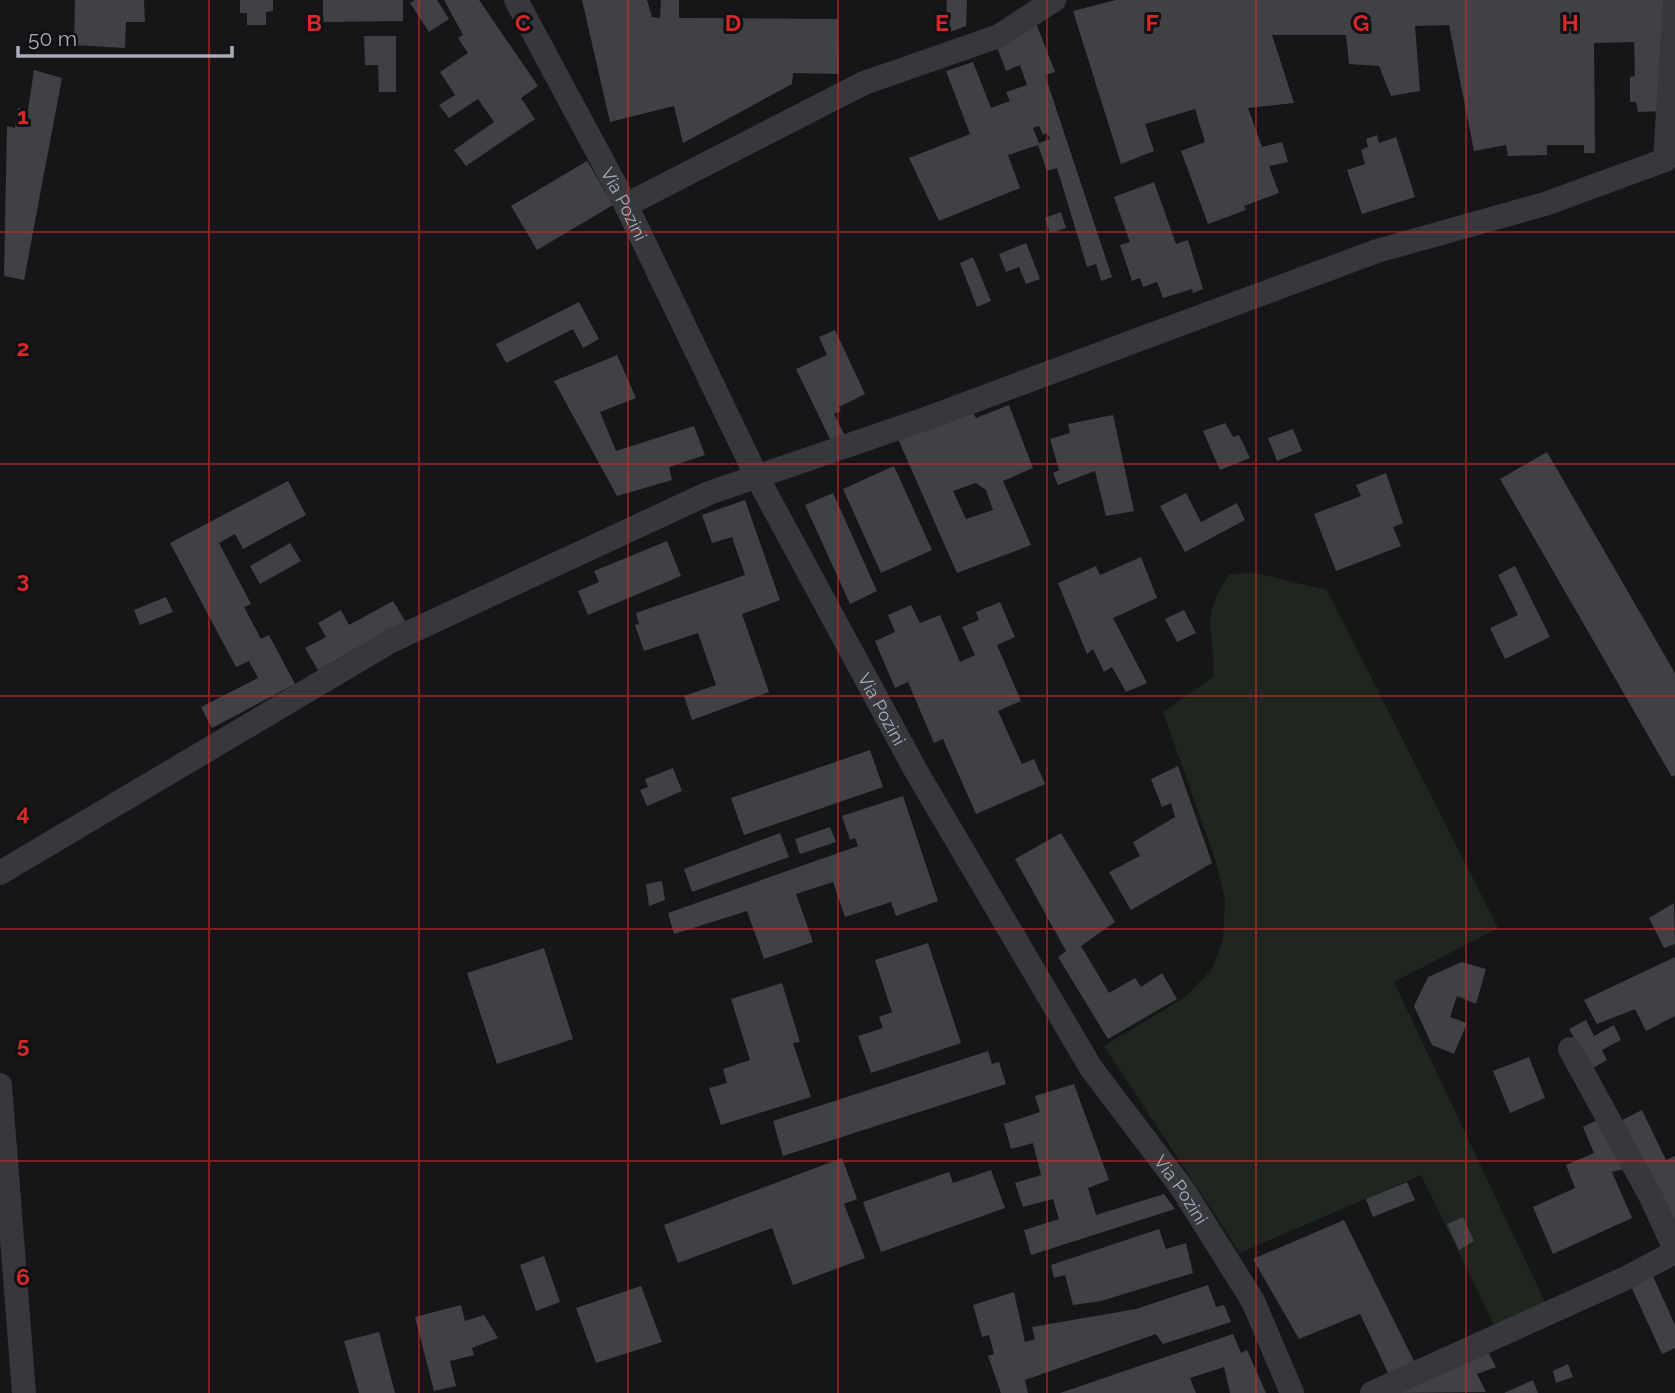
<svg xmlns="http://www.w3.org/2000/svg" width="1675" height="1393" viewBox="0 0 1675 1393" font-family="Raleway,sans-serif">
<rect width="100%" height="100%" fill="#161618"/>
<!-- green -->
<path fill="#1e261f" d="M1255,573L1327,590L1498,928L1394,982L1546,1304L1495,1327L1421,1175L1240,1253L1104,1046L1185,997L1212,969L1223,940L1225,900L1215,859L1163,712L1213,677C1216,631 1198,618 1230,574Z"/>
<!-- building -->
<g fill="#404145" fill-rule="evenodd">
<path d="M75,0H144L145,22H126L125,48L74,45Z"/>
<path d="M240,0H273V11L266,12V25H247V13H240Z"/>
<path d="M323,0H403V21L323,22Z"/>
<path d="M415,0H437L449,19L429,32L410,3Z"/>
<path d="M444,0H479L538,86L521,98L535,119L466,166L454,150L494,122L478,99L449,118L439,105L455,95L440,72L468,53L458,38L463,35Z"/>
<path d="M582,0H647L652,17L660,18L661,0H679V18L838,19L839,74L793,73L792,84L683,143L674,106L610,122Z"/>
<path d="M947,0H967L966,26L945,34Z"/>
<path d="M1116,0H1666L1663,111L1638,112L1636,102H1630V77L1635,76L1634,42L1594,43L1595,153H1584V145H1547V155L1508,156L1506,145L1474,151L1449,25L1415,26L1420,91L1391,96L1379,66L1349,64L1346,35H1272L1294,103L1248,108L1262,147L1282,142L1288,162L1269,166L1279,193L1244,206L1246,210L1208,224L1181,151L1205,142L1195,109L1145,124L1154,151L1121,164L1073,11Z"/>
<path d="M1036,23L1055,72L1045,75L1112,277L1101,281L1096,264L1087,267L1057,168L1047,171L1038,145L1008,155L1020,188L939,221L909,158L970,134L946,71L973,62L991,108L1010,101L1006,92L1027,85L1020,65L1006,71L994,39ZM1039,126L1043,135L1047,133L1050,139L1039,143L1033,128Z"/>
<path d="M364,36H396V92H379L378,65H365Z"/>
<path d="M34,70L62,78L24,280L4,276L7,126L15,128L18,108L28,110Z"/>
<path d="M1377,135L1379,143L1396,137L1415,197L1362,214L1347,170L1365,164L1361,150L1368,147L1366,139Z"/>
<path d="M587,161L613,205L537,250L511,206Z"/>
<path d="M1154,182L1176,244L1188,240L1203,289L1193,293L1192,289L1163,298L1157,282L1143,287L1140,278L1132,281L1120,245L1130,242L1114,197Z"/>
<path d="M1061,212L1066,228L1050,233L1045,218Z"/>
<path d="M1026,243L1040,279L1026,284L1019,267L1006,272L999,254Z"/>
<path d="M973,257L991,301L977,307L960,263Z"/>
<path d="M579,302L599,339L583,348L573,329L506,363L496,344Z"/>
<path d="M835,330L865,394L839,407L841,411L834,414L846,438L832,443L796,369L827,355L819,337Z"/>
<path d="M617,355L636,398L600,412L616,451L694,426L705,455L669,467L672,480L617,496L554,381Z"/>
<path d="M1009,405L1033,468L1003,481L1031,545L957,573L898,439L972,410L976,418ZM976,483L986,490L993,510L966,519L953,491Z"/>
<path d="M1113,415L1134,511L1106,516L1095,471L1058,485L1053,473L1059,470L1050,439L1070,433L1068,424Z"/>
<path d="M1225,423L1233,437L1239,435L1250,458L1220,470L1203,431Z"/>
<path d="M1293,429L1302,451L1277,461L1268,438Z"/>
<path d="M1547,452L1675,673V775L1672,777L1500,479Z"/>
<path d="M894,466L932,550L881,573L843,489Z"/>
<path d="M1386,473L1403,523L1393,527L1401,546L1336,571L1314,514L1361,496L1356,485Z"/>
<path d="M288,481L306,515L243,549L235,534L219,543L251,604L244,607L261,639L269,635L295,684L212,728L201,707L258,678L249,661L236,667L170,543Z"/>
<path d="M833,493L877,591L850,604L805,505Z"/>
<path d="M1186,493L1201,522L1237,503L1245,520L1185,552L1160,506Z"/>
<path d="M745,500L780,600L742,614L769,692L692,720L684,696L716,685L698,633L644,651L635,625L639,624L636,613L745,575L732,537L712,543L702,515Z"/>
<path d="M667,541L681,576L588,615L578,591L599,582L594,571Z"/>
<path d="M290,543L301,561L260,584L250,566Z"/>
<path d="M1141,557L1157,598L1113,618L1147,683L1126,692L1112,667L1104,672L1093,649L1087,654L1058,583L1096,566L1100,575Z"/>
<path d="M1515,566L1550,637L1505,659L1490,628L1518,615L1498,575Z"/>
<path d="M166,597L173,612L140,625L134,610Z"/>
<path d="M393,601L405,621L318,670L305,648L326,637L318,623L341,610L349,625Z"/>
<path d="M1000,602L1015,637L997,645L1021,701L998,711L1022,764L1034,759L1045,784L976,814L943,739L934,743L908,682L895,688L875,641L895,632L888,615L911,605L920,623L940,615L960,662L975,655L962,627L979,620L976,612Z"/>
<path d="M1184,610L1196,633L1177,642L1165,619Z"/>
<path d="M870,750L883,787L744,835L731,798Z"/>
<path d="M1178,766L1212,863L1131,910L1109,872L1140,856L1133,842L1175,817L1171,803L1162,807L1151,779Z"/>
<path d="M673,768L682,791L647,806L640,790L648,787L645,779Z"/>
<path d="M903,796L938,901L896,916L891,902L845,917L833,882L796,894L813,942L764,959L747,911L674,934L668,913L858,846L855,838L850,840L842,816Z"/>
<path d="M830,827L836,842L800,854L795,839Z"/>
<path d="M780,833L789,857L692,892L684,869Z"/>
<path d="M1061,833L1115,922L1081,946L1109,993L1135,978L1141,987L1162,973L1177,999L1108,1039L1058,957L1066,951L1015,859Z"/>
<path d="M662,881L665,900L649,906L646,884Z"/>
<path d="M1674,903L1675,944L1664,948L1649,918Z"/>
<path d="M928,943L961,1043L871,1073L858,1036L883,1028L879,1017L892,1012L875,960Z"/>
<path d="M544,948L573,1039L497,1064L467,973Z"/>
<path d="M1675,957V1016L1646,1031L1635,1009L1597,1024L1584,1000Z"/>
<path d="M1462,962L1486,969L1476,1004L1457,996L1450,1017L1467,1023L1454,1054L1432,1045L1414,1006L1428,977Z"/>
<path d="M782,983L800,1042L793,1043L811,1097L721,1125L709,1088L727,1083L723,1069L750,1060L731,999Z"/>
<path d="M1586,1020L1594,1036L1614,1025L1621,1040L1602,1050L1607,1060L1591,1069L1569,1029Z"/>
<path d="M988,1051L992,1064L999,1062L1006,1084L783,1156L773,1121Z"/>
<path d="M1529,1057L1545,1098L1510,1113L1493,1071Z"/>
<path d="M1074,1084L1109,1180L1088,1188L1096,1215L1164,1194L1175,1209L1031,1255L1024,1230L1059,1219L1053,1199L1023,1207L1015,1183L1041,1175L1033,1143L1011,1149L1004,1124L1040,1112L1035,1096Z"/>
<path d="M1642,1110L1666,1160L1675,1156V1224L1620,1121Z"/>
<path d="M1599,1119L1624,1169L1612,1172L1632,1218L1553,1254L1533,1207L1575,1188L1566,1165L1594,1153L1583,1127Z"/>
<path d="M842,1158L857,1199L844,1204L865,1258L793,1285L772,1228L678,1263L664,1225Z"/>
<path d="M991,1170L1005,1208L881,1252L863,1202L949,1172L953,1183Z"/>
<path d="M1407,1182L1415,1200L1373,1217L1366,1199Z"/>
<path d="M1463,1217L1474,1241L1459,1250L1447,1224Z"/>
<path d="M1344,1220L1416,1365L1390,1377L1360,1314L1299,1339L1253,1259Z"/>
<path d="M1159,1229L1166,1249L1186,1243L1193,1273L1101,1301L1073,1305L1065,1275L1054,1278L1051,1265Z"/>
<path d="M544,1256L560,1302L536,1311L520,1265Z"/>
<path d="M1652,1274L1675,1325V1348L1662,1354L1630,1284Z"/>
<path d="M1208,1285L1216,1307L1224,1305L1231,1322L1163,1344L1156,1334L1025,1380L1028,1393H1001L988,1356L994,1354L989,1335L982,1337L973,1305L1014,1292L1025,1342L1035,1339L1032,1327L1136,1309Z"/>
<path d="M641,1286L662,1342L596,1363L576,1308Z"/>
<path d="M461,1305L465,1321L484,1315L498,1338L472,1348L474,1355L450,1361L456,1386L434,1391L415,1317Z"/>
<path d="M379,1332L395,1393H359L344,1341Z"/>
<path d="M1233,1334L1241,1353L1247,1350L1266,1393H1230L1224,1367L1190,1378L1196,1393H1060Z"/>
<path d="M1488,1352L1496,1367L1477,1374L1486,1392L1394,1393Z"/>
<path d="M1568,1364L1573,1377L1556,1383L1553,1371Z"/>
<path d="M1533,1380L1538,1393H1504Z"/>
</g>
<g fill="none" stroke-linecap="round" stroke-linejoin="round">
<!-- minor -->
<g stroke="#37383d" stroke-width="24">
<path id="s1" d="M516,0L626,205L757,477L916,771L1091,1068L1182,1188L1253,1301L1292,1393"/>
<path d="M626,205L864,83L999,36L1054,0"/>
<path d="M0,873L391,641L709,493L925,419L1377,251L1545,204L1665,160L1675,0"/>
<path d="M1570,1049L1651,1197L1675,1249"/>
<path d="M0,1085L24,1393"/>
<path d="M1372,1393L1626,1278L1675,1252"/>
</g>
</g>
<!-- grid -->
<path fill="none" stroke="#d62828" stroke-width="2" stroke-opacity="0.55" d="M209,0V1393M419,0V1393M628,0V1393M838,0V1393M1047,0V1393M1256,0V1393M1466,0V1393M0,232H1675M0,464H1675M0,696H1675M0,929H1675M0,1161H1675"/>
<g text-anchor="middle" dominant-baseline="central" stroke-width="6" stroke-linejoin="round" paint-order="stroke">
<!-- street labels -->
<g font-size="18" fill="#a8adb8" stroke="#111113">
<text stroke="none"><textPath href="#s1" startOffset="231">Via Pozini</textPath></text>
<text stroke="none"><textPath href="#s1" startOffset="798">Via Pozini</textPath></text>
<text stroke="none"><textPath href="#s1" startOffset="1365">Via Pozini</textPath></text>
</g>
</g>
<g font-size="23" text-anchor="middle" font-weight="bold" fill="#d62828" stroke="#111113" stroke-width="6" stroke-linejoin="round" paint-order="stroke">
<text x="314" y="31">B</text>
<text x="523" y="31">C</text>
<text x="733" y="31">D</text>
<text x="942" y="31">E</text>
<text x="1152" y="31">F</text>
<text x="1361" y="31">G</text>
<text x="1570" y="31">H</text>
<text x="23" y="124">1</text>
<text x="23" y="356">2</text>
<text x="23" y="588">3</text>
<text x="23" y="821">4</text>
<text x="23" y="1053">5</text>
<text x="23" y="1285">6</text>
</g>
<!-- scale -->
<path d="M18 46v10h214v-10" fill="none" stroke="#a8adb8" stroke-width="3.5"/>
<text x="28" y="46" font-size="21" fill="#a8adb8" stroke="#111113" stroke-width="5" paint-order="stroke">50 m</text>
</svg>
